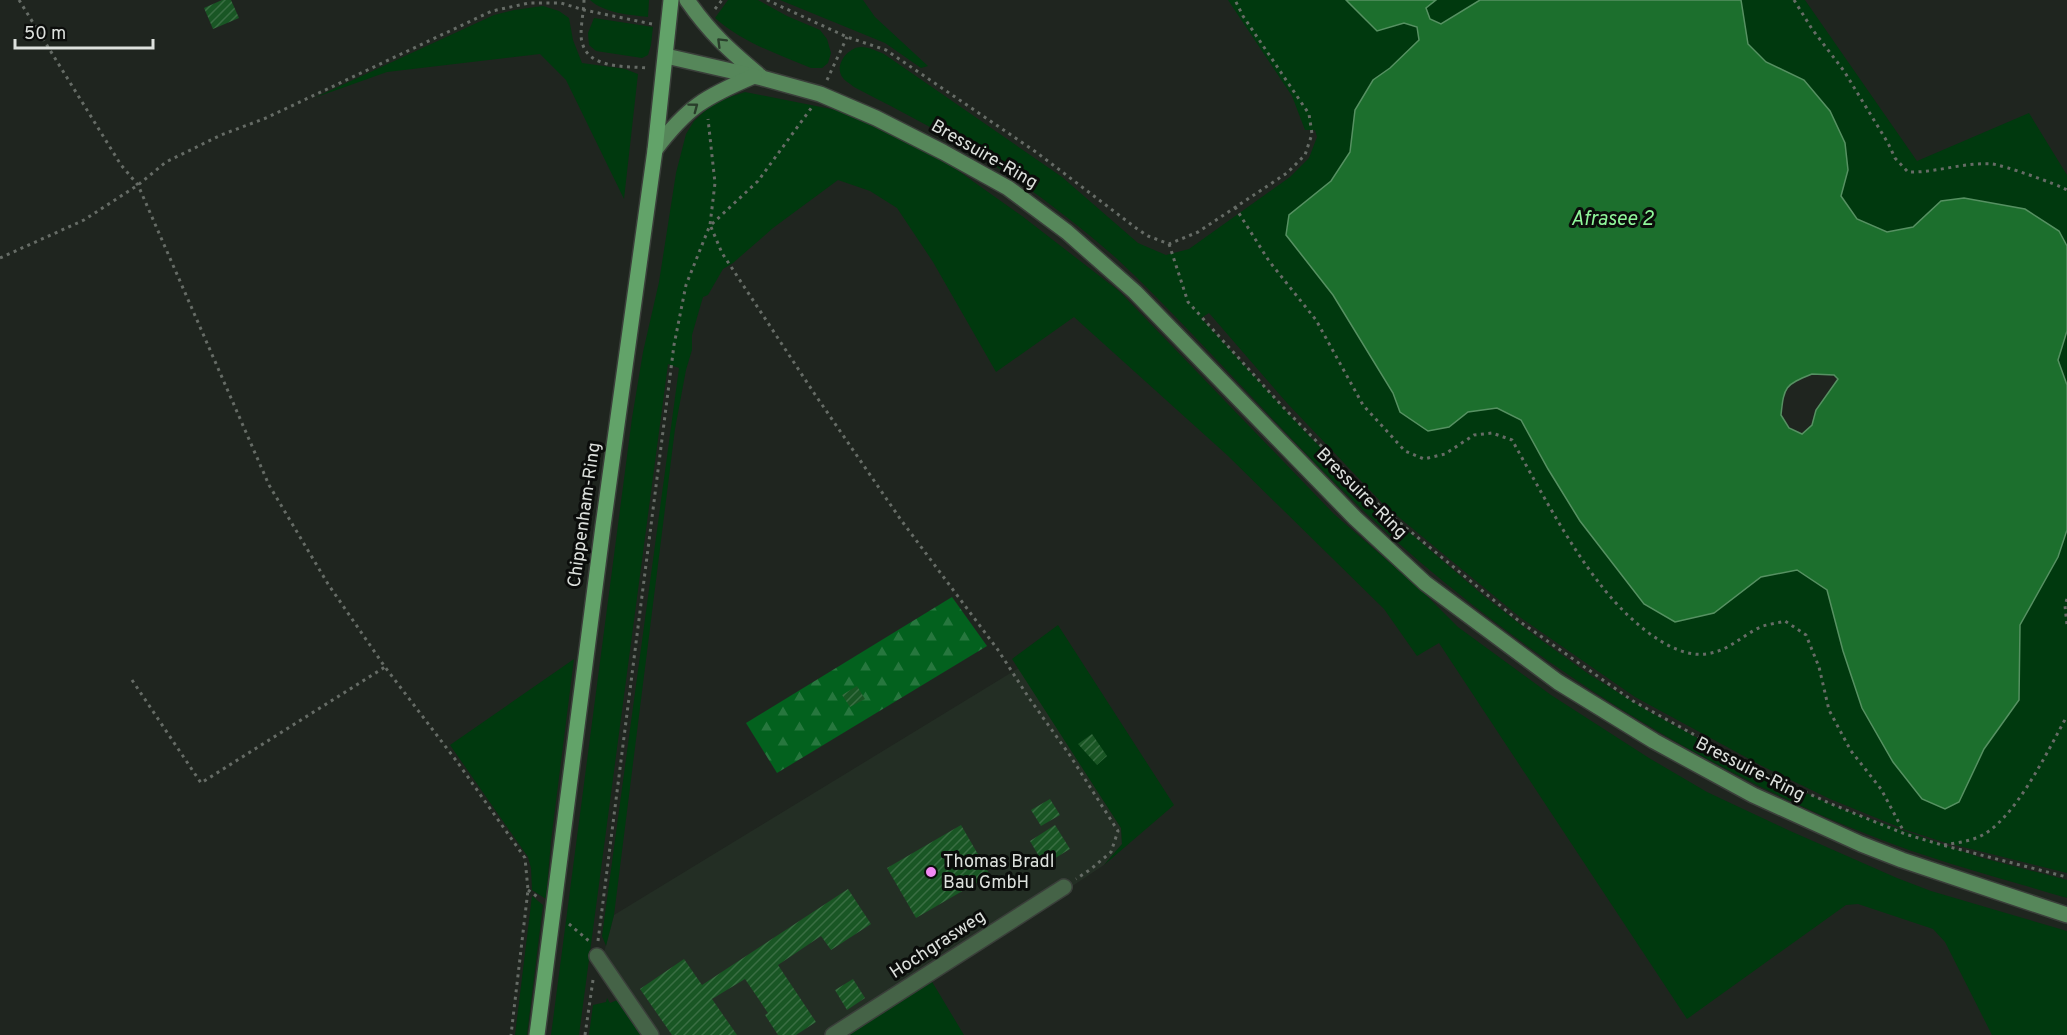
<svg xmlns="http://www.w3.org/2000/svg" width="2067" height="1035" viewBox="0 0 2067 1035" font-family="Overpass,sans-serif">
<defs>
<pattern id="forest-firs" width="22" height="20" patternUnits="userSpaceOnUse" patternTransform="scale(1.5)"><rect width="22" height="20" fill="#03611e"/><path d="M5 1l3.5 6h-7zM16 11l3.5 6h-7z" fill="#27773e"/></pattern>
<pattern id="building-hatch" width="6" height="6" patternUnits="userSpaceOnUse" patternTransform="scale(1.5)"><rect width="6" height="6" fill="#195624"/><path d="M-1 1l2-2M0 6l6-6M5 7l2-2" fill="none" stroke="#3a6e43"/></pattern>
</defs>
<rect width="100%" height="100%" fill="#1f251f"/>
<!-- built -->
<path fill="#232e24" d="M1019,668L1121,828L1122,844L1104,865L931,980L841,1035H643L603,956L614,915Z"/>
<!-- grass -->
<g fill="#00390e">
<path d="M590,0H649L648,17C630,15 604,13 590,0Z"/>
<path d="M728,0H758L787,16L820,30L827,39L831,53L828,63L822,68H811C778,54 743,43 715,18Z"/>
<path d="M780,0H863L875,17L928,66L921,68L885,43Z"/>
<path d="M1228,0H1346L1377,31L1404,23L1417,27L1419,41L1390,68L1373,80L1355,110L1350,152L1331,181L1289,215L1286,235L1333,295L1393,393L1400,412L1449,427L1468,412L1497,408L1521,420L1548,469L1580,521L1644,604L1714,613L1761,577L1797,570L1827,590L1843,651L1893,762L1922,799L1945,809L1959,802L1984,749L2019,700L2020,625L2058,557L2067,530V873L1943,842L1906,830L1830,799L1762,766L1635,697L1521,618L1384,505L1287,403L1209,313L1201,318L1309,436L1388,514L1485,597L1534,635L1590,675L1648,711L1762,773L1839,808L1979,857L2067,880V898C2001,878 1933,861 1869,835C1706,770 1553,675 1420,562C1339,493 1267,412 1194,336C1168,309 1142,282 1115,257C1078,225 1038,194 997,167C952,137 902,112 854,87C851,84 845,81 843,78C833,66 848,47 861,47C869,47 877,51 884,54L1062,177L1138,243L1166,255L1189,249L1290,177L1309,158L1317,137L1315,130H1305L1292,96Z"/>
<path d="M1436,0H1480L1441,24L1430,19L1426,8Z"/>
<path d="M1741,0H1805L1917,161L2029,113L2067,175V246L2059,231L2025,209L1964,198L1941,201L1913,227L1887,232L1857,219L1841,196L1848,170L1804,80L1766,62L1748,44Z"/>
<path d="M543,6L559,11L569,18L573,40L582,63L625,69L638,74L624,199L566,80L540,54L387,72L314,98L494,15L514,10Z"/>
<path d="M594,18L653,27L651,45L648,55L642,58L596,51L589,45L588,33Z"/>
<path d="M745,92L841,111L943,160L1022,216L1119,291L1334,514L1421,590L1458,627L1551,695L1649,758L1707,792L1788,830L1897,878L1931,891L2067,931V1035H1992L1945,942L1933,929L1858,904L1846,905L1687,1019L1439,643L1417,656L1384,609L1227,455L1074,317L996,372L933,262L897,208L870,191L838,180L773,228L733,263L723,269L708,295L703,297L692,335V350L686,370L675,429L614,915L606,946L602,936L679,368L668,364L579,1035H551L632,418L643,352L659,282L676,173L686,134L694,121L715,102Z"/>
<path d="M2067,331V385L2058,360Z"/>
<path d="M1058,625L1174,805L1104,865L1122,844L1121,828L1012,659Z"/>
<path d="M574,659L551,841L546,899L532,890L531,868L528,857L450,745Z"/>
<path d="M532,896L543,905L527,1035H515Z"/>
<path d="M931,980L964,1035H841Z"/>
<path d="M607,998L610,1003L620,999L643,1035H589L593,1005L606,1002Z"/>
</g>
<!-- forest -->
<path fill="url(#forest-firs)" d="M952,597L987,646L777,773L746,723Z"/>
<!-- water -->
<path fill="#1c6f2d" stroke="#569162" stroke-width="1.5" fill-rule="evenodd" d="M1346,0H1436L1426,8L1430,19L1441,24L1480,0H1741L1748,44L1766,62L1804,80L1830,111L1845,143L1848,170L1841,196L1857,219L1887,232L1913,227L1941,201L1964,198L2025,209L2059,231L2067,246V331L2058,360L2067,385V530L2058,557L2020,625L2019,700L1984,749L1959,802L1945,809L1922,799L1893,762L1862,708L1843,651L1827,590L1797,570L1761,577L1714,613L1675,622L1644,604L1580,521L1548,469L1521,420L1497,408L1468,412L1449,427L1428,431L1400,412L1393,393L1333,295L1286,235L1289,215L1331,181L1350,152L1355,110L1373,80L1390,68L1419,40L1417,27L1404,23L1377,31ZM1812,374L1834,375L1838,379L1816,410L1812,425L1802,434L1789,428L1781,415C1784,386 1785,385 1812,374Z"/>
<!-- building -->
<g fill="url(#building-hatch)">
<path d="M222,0H231L239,18L213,29L204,8Z"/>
<path d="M857,686L865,699L850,707L842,695Z"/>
<path d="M1092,734L1107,756L1097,765L1078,744Z"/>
<path d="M1050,799L1060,815L1041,826L1031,810Z"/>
<path d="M961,825L990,875L916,918L887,868Z"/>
<path d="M1055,825L1070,849L1044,865L1030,841Z"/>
<path d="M848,889L871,924L831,950L821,936L778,965L816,1022L796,1035H778L765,1015L768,1013L745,979L712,999L737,1035H672L640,989L684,959L702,985Z"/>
<path d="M853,979L865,998L847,1010L835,990Z"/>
</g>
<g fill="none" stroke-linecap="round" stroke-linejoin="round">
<defs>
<g id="minor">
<path d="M597,956L651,1035"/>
<path d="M833,1035L1064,887"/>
</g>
<g id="secondary">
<path d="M687,0C710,33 729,50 760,76"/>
<path d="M666,56L762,78L820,94L876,118L943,152L1008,188L1067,232L1135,292L1355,518L1425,583L1558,682L1654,741L1753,795L1861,844L1902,860L2067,915"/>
<path d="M655,150C687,107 705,97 754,76"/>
</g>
<path id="primary" d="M537,1035L603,526L655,150L671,0"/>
</defs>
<!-- minor casing -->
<use href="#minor" stroke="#3a3f3a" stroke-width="18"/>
<!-- secondary casing -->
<use href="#secondary" stroke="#3a3f3a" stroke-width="18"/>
<!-- primary casing -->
<use href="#primary" stroke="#3a3f3a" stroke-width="18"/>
<!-- path -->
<g stroke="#666c66" stroke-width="3" stroke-dasharray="3 4.5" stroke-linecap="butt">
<path d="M19,0L121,165L138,185L269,485L328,584L385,667L458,763L525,858L528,890L511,1035"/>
<path d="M584,0C584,12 579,32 582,42C588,69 626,66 647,68"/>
<path d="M767,0L847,37L886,50L1036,152L1136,228L1148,236L1169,244L1198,232L1287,173L1305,155L1312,134L1309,114L1243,16L1235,0"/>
<path d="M1794,0L1812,29L1844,71L1888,143L1895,158L1908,172C1936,173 1963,162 1992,164C2003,165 2057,184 2067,190"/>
<path d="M715,9L722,0"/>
<path d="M827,80L847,37"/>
<path d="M1235,207L1269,261L1316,320L1363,405L1405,451L1424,459L1445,454L1474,435L1492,433L1512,440C1538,486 1567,542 1600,584C1621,612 1668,659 1706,654C1730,651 1743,634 1763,626C1770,624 1778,623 1785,621L1806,635L1819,667L1829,710L1851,751L1881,789L1904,832"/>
<path d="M712,224L758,181L812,107"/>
<path d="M711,227L722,253L814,393L901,520L998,650L1029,698L1069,754L1118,831L1111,852L1091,869L1076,879"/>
<path d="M1169,244L1188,302L1283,407L1382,508L1519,621L1633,701L1760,771L1829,803L1905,834L1942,845L2067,877"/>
<path d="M0,258L84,220L138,185L166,162L221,135L266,118L492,11L529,3H561L584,10L652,24"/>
<path d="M2067,599L2065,606L2067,625"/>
<path d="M132,680L201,783L385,667"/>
<path d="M1944,845C1954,843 1966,842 1976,838C2013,825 2048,750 2067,716"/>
<path d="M528,890L539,898"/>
<path d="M569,924L589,941"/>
<path d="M598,941L674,345L686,285L710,225L715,183L708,119"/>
<path d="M585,1035L593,980"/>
</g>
<!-- minor -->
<use href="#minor" stroke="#456347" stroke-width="15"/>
<!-- secondary -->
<use href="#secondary" stroke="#56875a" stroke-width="15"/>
<!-- primary -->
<use href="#primary" stroke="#62a369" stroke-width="15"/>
</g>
<!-- one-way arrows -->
<defs><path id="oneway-chevron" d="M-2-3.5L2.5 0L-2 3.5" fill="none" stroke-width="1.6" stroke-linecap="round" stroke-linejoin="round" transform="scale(1.5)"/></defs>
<g stroke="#293e2b">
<use href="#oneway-chevron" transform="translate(721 42) rotate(-135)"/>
<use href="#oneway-chevron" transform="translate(694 107) rotate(-37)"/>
</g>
<!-- markers -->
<circle fill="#f28af3" stroke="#0b0d0b" stroke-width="2" cx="931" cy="872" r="6"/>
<g text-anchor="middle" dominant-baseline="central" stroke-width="6" stroke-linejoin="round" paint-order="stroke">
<!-- street labels -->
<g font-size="18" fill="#dde1dd" stroke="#0b0d0b">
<text transform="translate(984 155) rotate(30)">Bressuire-Ring</text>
<text transform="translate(1361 494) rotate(45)">Bressuire-Ring</text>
<text transform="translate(585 515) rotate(-82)">Chippenham-Ring</text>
<text transform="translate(1750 770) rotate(27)">Bressuire-Ring</text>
<text transform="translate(938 945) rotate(-33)">Hochgrasweg</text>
</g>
<!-- poi labels -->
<g font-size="18" fill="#dde1dd" stroke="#0b0d0b" text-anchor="start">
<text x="943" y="862">Thomas Bradl<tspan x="943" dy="21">Bau GmbH</tspan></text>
</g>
<!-- water labels -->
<g font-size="20" font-style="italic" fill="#8ff69a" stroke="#0b0d0b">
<text x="1612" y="220">Afrasee 2</text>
</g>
</g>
<!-- scale -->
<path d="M15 39v9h138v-9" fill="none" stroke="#dde1dd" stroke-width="3"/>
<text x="24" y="39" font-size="18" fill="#dde1dd" stroke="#0b0d0b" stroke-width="4.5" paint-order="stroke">50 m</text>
</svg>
